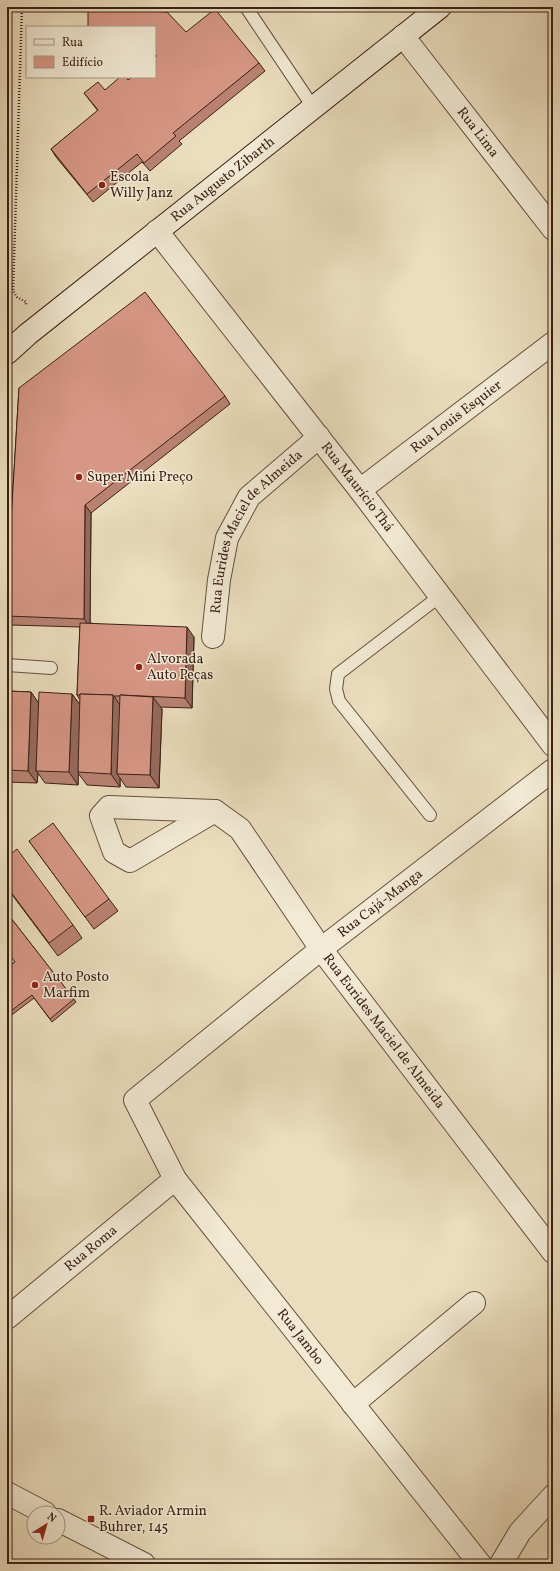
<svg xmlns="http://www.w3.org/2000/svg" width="560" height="1571" viewBox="0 0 560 1571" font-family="Vollkorn,serif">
<rect width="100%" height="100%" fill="#ebdebe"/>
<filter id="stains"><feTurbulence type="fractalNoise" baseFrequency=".005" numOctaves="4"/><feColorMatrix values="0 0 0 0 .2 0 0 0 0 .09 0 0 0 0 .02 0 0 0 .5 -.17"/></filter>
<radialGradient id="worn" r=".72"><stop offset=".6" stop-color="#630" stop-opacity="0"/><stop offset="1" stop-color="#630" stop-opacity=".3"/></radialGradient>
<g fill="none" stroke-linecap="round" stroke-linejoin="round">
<defs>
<g id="lane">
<path d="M246,7L313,107"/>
<path d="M7,665L51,668"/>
<path d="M430,815L339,701L336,689L338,674L440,596"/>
</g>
<g id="street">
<path id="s1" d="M403,36L553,229"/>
<path id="s2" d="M157,231L360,490L553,745"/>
<path id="s3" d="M360,490L553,343"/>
<path id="s4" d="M213,637L219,580L227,538L249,497L319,437"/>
<path d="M109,807L215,811L130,861L114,852L101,816Z"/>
<path id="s5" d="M215,811L240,829L321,949L553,1252"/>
<path id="s6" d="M7,1318L175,1179"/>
<path d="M353,1404L474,1303"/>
<path d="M7,1493L45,1513"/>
<path d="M58,1520L144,1564"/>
<path id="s7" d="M480,1564L175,1179L135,1100L321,949L553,770"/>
<path d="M501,1564L520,1532L553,1496"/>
</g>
<g id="secondary">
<path id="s8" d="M7,353L28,334L440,7"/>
</g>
</defs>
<!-- lane casing -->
<use href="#lane" stroke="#674f3f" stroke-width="14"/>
<!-- street casing -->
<use href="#street" stroke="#674f3f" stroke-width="24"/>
<!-- secondary casing -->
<use href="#secondary" stroke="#3b1f15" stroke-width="24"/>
<!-- path -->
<g stroke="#3b1f15" stroke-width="2.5" stroke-dasharray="1 2" stroke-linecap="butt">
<path d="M22,7L13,291L17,297L26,302V306"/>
<path d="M7,415L9,376"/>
</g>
<!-- lane -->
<use href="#lane" stroke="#f2ead5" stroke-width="12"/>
<!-- street -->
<use href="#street" stroke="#f2ead5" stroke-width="22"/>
<!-- secondary -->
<use href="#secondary" stroke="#f2ead5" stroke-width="22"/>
</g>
<!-- wall -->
<g fill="#b98273" stroke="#3b1f15">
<path d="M88,7H148L151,11L186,32L259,63L265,71L179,141L182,144L150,171L142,162L93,202L56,157L51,149L98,111L84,93L105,90L128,80L156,57H155V27Z"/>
<path d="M19,388L225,396L230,404L91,513L90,623L194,637L192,708L160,707L162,709L159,788L126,787L120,778V787L87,785L78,773V785L45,783L38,773L37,783L7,782V691L31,692L38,703L72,694L80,705V700L77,695L80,627L11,625L7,619V588Z"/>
<path d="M29,841L109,899L118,911L94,929Z"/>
<path d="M7,857L73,925L82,938L58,956L7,888Z"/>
<path d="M7,913L76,1002L52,1022L34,998L9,1017L7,1046V968L15,962Z"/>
</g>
<!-- shaded-wall -->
<g fill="#966a5e" stroke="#3b1f15">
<path d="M145,7H148L151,11H145Z"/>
<path d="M85,505L91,513L90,627L84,619Z"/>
<path d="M187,627L194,637L192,708L185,698Z"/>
<path d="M31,692L40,705L36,771L38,773L37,783L28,771Z"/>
<path d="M72,694L81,706L78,785L69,772Z"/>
<path d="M113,695L122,708L117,774L120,778V787L111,774Z"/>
<path d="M153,697L162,709L159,788L150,775Z"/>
<path d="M7,1014L9,1017L7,1046Z"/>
</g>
<!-- building -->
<g fill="#d79786" stroke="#3b1f15">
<path d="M88,7H145V11L167,12L186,32L215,9L259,63L173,133L176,136L144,163L137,154L87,194L51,149L98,110L84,93L98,82L105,90L120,77H126L128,80L132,77H155V58L157,56L155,54V27H88Z"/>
<path d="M145,292L225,396L85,505L84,619L7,616V588L19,388Z"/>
<path d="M80,623L187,627L185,698L120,695V696H113V695L80,694V695H77Z"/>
<path d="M7,691L31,692L28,771L7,770Z"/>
<path d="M39,692L72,694L69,772L36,771Z"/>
<path d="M80,694L113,695L111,774L78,772Z"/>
<path d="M120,695L153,697L150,775L117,774Z"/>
<path d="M53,823L109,899L85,917L29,841Z"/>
<path d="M17,849L73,925L49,943L7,887V857Z"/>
<path d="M7,913L74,999L50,1019L32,995L7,1014V1016V968L15,962L7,951Z"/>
</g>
<!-- markers -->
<g fill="#8f2418" stroke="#f2ead5" stroke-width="1.5">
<circle cx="102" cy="185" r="4"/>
<circle cx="79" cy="477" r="4"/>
<circle cx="139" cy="667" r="4"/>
<circle cx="35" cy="985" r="4"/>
<rect x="87" y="1515" width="8" height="8" rx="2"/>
</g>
<g text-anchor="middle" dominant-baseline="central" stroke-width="3" stroke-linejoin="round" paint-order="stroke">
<!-- street labels -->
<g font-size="14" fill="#3b1f15" stroke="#f2ead5">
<text stroke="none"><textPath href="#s1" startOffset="122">Rua Lima</textPath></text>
<text stroke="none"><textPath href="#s8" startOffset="277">Rua Augusto Zibarth</textPath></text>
<text stroke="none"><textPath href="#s3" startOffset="121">Rua Louis Esquier</textPath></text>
<text stroke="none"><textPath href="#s2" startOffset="325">Rua Maurício Thá</textPath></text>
<text stroke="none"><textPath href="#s4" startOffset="119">Rua Eurides Maciel de Almeida</textPath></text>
<text stroke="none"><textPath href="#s7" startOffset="894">Rua Cajá-Manga</textPath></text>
<text stroke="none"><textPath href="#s5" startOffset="279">Rua Eurides Maciel de Almeida</textPath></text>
<text stroke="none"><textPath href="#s6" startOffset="109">Rua Roma</textPath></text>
<text transform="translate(300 1337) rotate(52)">Rua Jambo</text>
</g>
<!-- poi labels -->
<g font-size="14" fill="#3b1f15" stroke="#f2ead5" text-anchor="start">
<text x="110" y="177">Escola<tspan x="110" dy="16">Willy Janz</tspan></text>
<text x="87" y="477">Super Mini Preço</text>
<text x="147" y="659">Alvorada<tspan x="147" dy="16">Auto Peças</tspan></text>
<text x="43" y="977">Auto Posto<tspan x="43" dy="16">Marfim</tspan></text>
<text x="99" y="1511">R. Aviador Armin<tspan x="99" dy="16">Buhrer, 145</tspan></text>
</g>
</g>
<!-- margin -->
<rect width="560" height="1571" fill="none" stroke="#ebdebe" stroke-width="24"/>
<rect x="8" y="8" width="544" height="1555" fill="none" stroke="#3b1f15" stroke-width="2"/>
<rect x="12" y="12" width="536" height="1547" fill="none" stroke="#3b1f15"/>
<!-- legend -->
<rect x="26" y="26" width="130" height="52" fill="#f2ead5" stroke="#a99988"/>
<rect x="34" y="39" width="20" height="6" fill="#f2ead5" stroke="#a99988"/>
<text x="62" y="46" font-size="12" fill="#3b1f15">Rua</text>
<rect x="34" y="56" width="20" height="12" fill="#d79786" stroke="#a99988"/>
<text x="62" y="66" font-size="12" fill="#3b1f15">Edifício</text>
<!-- north arrow -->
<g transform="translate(46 1525) rotate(37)"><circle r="19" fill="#f2ead5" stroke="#a99988"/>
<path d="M0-3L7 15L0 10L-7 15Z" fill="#8f2418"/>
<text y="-6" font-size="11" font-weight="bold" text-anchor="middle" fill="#3b1f15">N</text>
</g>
<rect width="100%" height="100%" filter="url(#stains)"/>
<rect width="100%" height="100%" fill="url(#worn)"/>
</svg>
